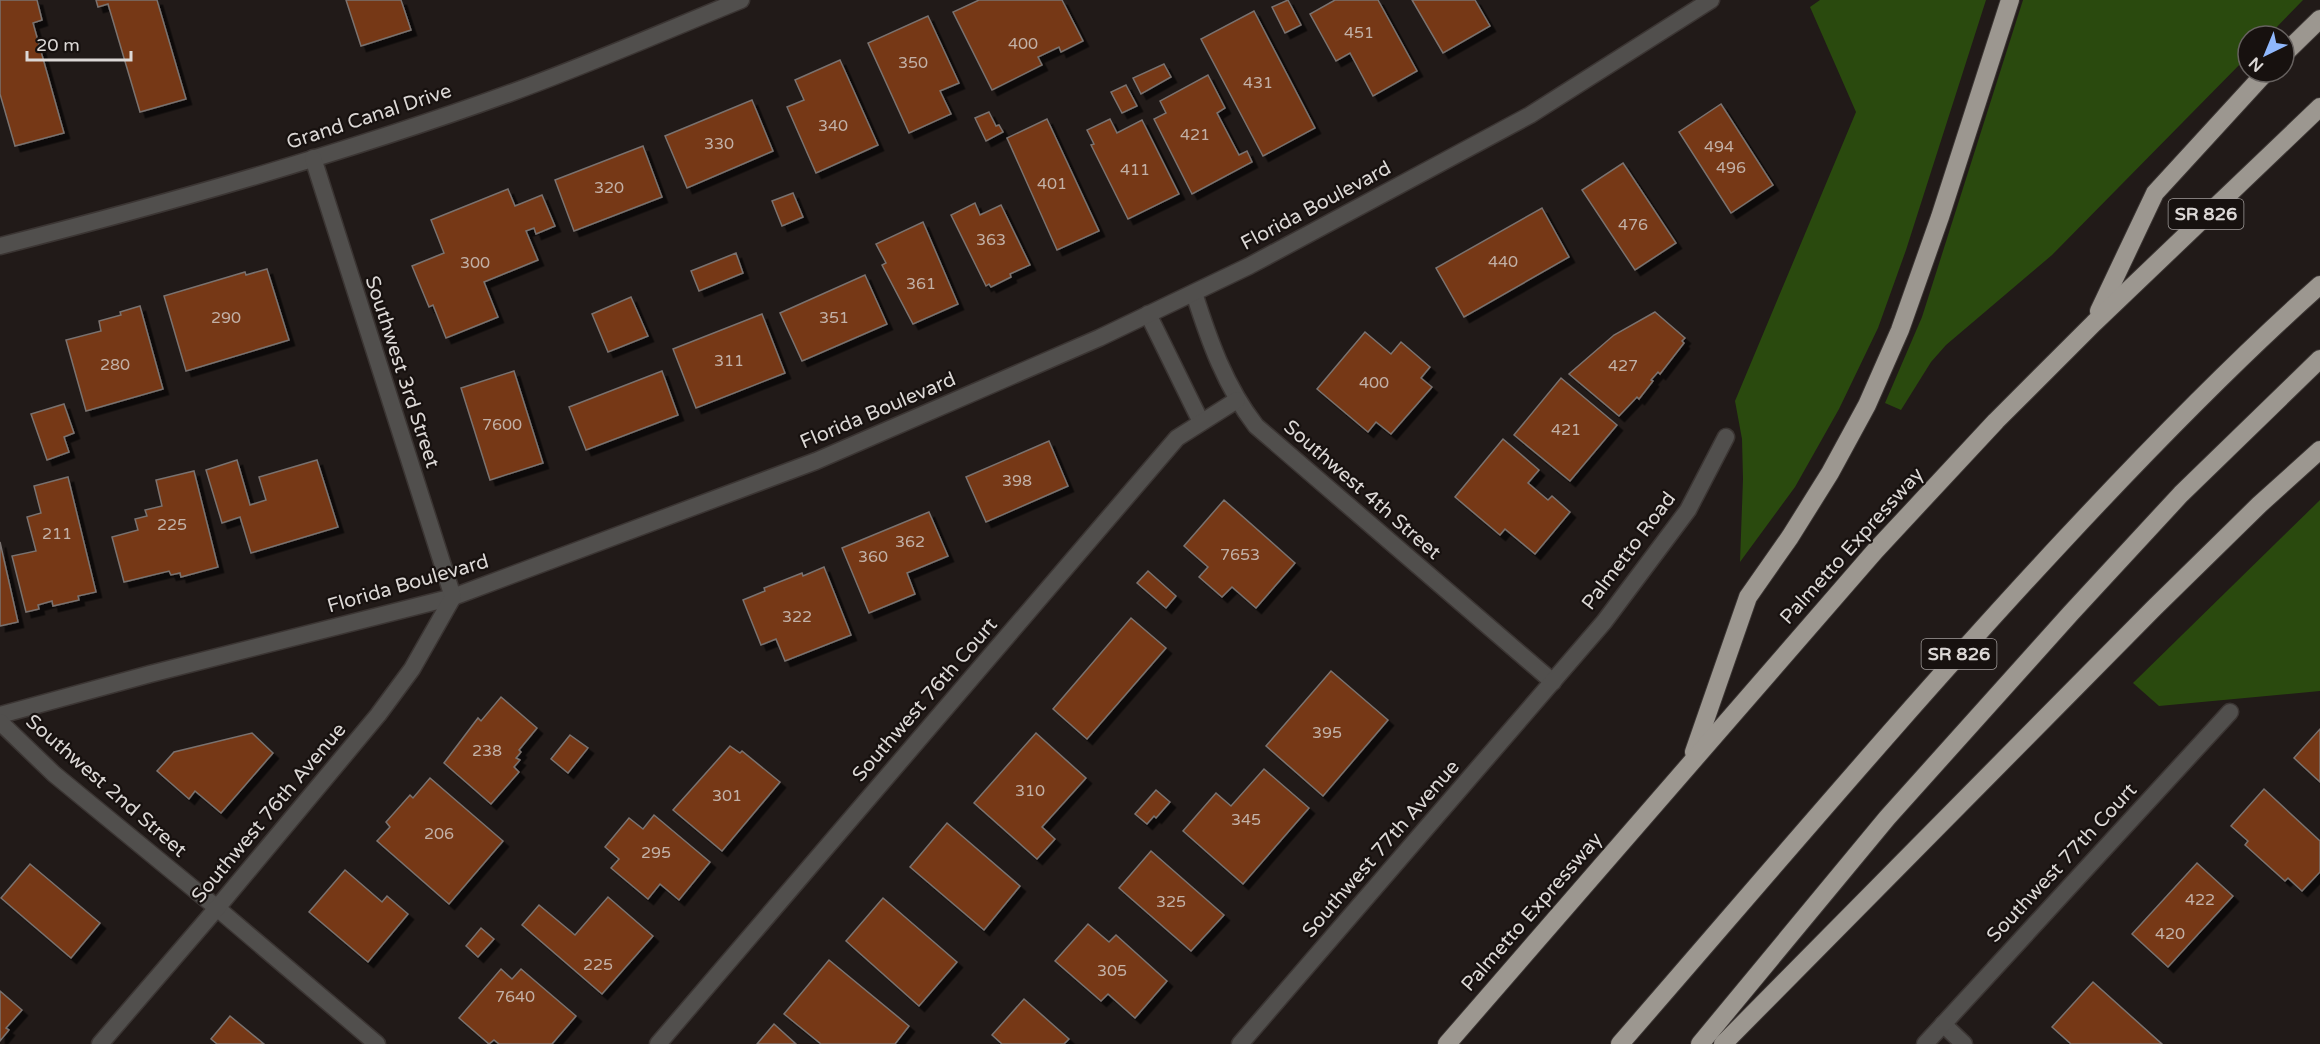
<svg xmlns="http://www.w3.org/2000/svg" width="2320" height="1044" viewBox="0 0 2320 1044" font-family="'Varela Round',sans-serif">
<defs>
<filter id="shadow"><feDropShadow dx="5.5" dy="5.5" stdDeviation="0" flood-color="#0009"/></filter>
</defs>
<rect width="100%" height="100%" fill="#211a18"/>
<!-- green -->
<g fill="#2a4a0e">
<path d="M1820,0H1986L1906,250L1878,328L1839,409L1795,487L1740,562L1743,479L1742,439L1735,401L1856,112L1810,7Z"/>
<path d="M2023,0H2303L2268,36H2248V56L2052,255L1946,345L1931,362L1901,410L1885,403L1922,317Z"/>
<path d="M2320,500V691L2159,706L2133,683Z"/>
</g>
<!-- building -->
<g fill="#763814" stroke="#7a726f" stroke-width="1.5" filter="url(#shadow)">
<path d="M0,0H37L42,20L33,23L64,133L15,146L0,94Z"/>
<path d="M96,0H157L186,99L140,112L108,4L98,7Z"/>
<path d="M346,0H401L411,30L361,46Z"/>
<path d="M979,0H1062L1083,41L1061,52L1059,47L1038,57L1042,65L992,90L953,12Z"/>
<path d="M1288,0L1301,25L1285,33L1272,7Z"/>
<path d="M1335,0H1378L1417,71L1373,96L1350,53L1336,61L1310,14Z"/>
<path d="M1412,0H1475L1490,26L1443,53Z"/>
<path d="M1254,11L1315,128L1263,156L1201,39Z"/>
<path d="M928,16L959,83L940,91L951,114L909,133L868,43Z"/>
<path d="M840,60L878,145L816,173L787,107L804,100L795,80Z"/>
<path d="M1164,64L1171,77L1141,94L1133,78Z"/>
<path d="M1208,75L1225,108L1217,113L1239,155L1247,151L1252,162L1192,194L1154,119L1166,113L1160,101Z"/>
<path d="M1126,85L1137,106L1122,113L1111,92Z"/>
<path d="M752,100L773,151L687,188L665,136Z"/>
<path d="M1721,104L1773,185L1731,213L1679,132Z"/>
<path d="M989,112L996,126L999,125L1003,132L986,141L975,118Z"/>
<path d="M1047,119L1099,231L1057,250L1007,138Z"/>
<path d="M1110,119L1117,133L1142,120L1179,194L1128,219L1091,145L1094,144L1087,130Z"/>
<path d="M643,146L662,197L574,231L555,180Z"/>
<path d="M1623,163L1676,243L1635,270L1582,190Z"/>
<path d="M508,189L515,206L542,195L555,226L536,234L534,228L526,231L538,260L484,282L498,317L446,338L433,305L429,307L412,266L444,253L431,220Z"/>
<path d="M793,193L803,217L782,226L772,201Z"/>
<path d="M975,203L980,215L1001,205L1030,265L1010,274L1011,277L991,287L989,284L986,286L951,215Z"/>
<path d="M1542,208L1569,257L1464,317L1436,268Z"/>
<path d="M923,222L958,304L913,324L882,265L886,263L876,244Z"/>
<path d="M736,253L743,273L699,291L691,271Z"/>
<path d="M267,269L289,340L186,371L164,296L245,272L246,275Z"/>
<path d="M865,275L887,324L802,361L780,313Z"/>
<path d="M631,297L648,336L608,352L592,314Z"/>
<path d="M140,306L163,389L86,411L66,340L101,331L99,321L121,315L120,312Z"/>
<path d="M1655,312L1685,338L1682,341L1684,343L1660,374L1658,372L1651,380L1653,381L1639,399L1637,397L1619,416L1569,374L1614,335Z"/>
<path d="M762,314L785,373L696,408L673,349Z"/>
<path d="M1365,332L1391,354L1401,342L1430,367L1421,378L1432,387L1391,434L1376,422L1368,432L1317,389Z"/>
<path d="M514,371L543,463L490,480L461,388Z"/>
<path d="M662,371L678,415L586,450L569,407Z"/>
<path d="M1561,378L1617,425L1570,481L1514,435Z"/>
<path d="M64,404L74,433L64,437L69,452L47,460L31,414Z"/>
<path d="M1503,439L1539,470L1528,483L1548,500L1552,496L1570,512L1535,554L1505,529L1500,535L1455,497Z"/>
<path d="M1049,441L1068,486L986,522L966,477Z"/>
<path d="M237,460L250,505L266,500L259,477L317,460L338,527L251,553L240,517L222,523L206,470Z"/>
<path d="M194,471L218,567L181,577L180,573L171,575L169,571L124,582L112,537L138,530L135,519L147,516L145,510L162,506L156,480Z"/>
<path d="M68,477L96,592L78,596L79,600L53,606L52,601L38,605L39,609L26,612L12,556L36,551L27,517L41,513L34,486Z"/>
<path d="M1224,500L1295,563L1256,608L1232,587L1222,597L1199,577L1208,567L1184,546Z"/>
<path d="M929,512L948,556L907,573L915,594L869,613L842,548Z"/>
<path d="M0,542L18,622L0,626Z"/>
<path d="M824,567L851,635L785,661L776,639L761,645L743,600L765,591L764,588L802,573L803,576Z"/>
<path d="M1148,571L1176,596L1166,608L1137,583Z"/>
<path d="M1131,618L1166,648L1087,739L1053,709Z"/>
<path d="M1331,671L1388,720L1323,796L1266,746Z"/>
<path d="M501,697L537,728L519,750L521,752L516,758L520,760L514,767L519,772L491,804L444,763L478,718L481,721Z"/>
<path d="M2320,729V782L2294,758Z"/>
<path d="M252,733L273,753L221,813L195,791L189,799L157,771L174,752Z"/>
<path d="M1036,733L1086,778L1042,827L1055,839L1037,859L974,803Z"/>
<path d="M570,735L588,748L568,773L551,759Z"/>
<path d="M730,746L740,753L742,751L780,782L722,851L673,810Z"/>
<path d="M1264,769L1309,808L1243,884L1183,831L1216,793L1231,806Z"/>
<path d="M430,778L503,841L449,904L377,841L390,827L386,822L410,795L413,798Z"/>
<path d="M2264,789L2320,841V872L2302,891L2288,878L2285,881L2245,845L2248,841L2231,826Z"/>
<path d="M1156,790L1170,802L1156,818L1154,816L1147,824L1135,814Z"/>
<path d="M654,815L710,862L679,900L660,884L648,899L611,868L619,859L605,847L629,818L643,829Z"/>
<path d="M947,823L1020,886L984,930L910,867Z"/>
<path d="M1151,851L1224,915L1191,951L1119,888Z"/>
<path d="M2197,863L2233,896L2168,967L2132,934Z"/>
<path d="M30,864L100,923L71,958L1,898Z"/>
<path d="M345,870L382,902L387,896L408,914L368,962L309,912Z"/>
<path d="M608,897L653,936L602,994L522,925L539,905L575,935Z"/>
<path d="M883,898L957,962L919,1006L846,941Z"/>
<path d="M1088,924L1109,942L1116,935L1167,981L1135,1018L1108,994L1101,1001L1055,961Z"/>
<path d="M481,928L494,939L478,957L466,946Z"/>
<path d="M829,960L909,1026L895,1044H821L784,1014Z"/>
<path d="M501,969L512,979L521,969L576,1016L552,1044H499L494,1040L489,1044L459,1018Z"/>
<path d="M2093,982L2162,1044H2071L2052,1027Z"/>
<path d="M0,991L22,1010L6,1028L9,1030L0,1041Z"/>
<path d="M1024,999L1069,1039L1064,1044H1002L992,1035Z"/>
<path d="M230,1016L264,1044H217L211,1039Z"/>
<path d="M774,1024L796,1044H757Z"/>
</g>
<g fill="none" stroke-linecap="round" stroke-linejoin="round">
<defs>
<g id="minor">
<path d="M0,246C173,202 346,153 513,92C590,64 665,31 741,0"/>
<path d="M1194,293C1209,340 1225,386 1256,426L1553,682"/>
<path d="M1148,314L1201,422"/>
<path d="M0,715L150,674L453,597L816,461L1099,338L1249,266L1530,115L1711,0"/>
<path d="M0,722L54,774L217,908L377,1044"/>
<path d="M1943,1024L1964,1044"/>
<path d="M100,1044L217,908L378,715L412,669L453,597L313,158"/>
<path d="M658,1044L1177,438L1237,400"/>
<path d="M1240,1044L1604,622L1688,510L1726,437"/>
<path d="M1925,1044L2230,712"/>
</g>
<g id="motorway">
<path d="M2284,54L2320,19"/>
<path d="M2099,311L2155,193L2266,72"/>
<path d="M1694,752L1748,597L1790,537L1830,473L1867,405L1900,330L1940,217L2010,0"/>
<path d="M1447,1044L1875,551L1996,421L2094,323L2320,107"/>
<path d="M1620,1044C1767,875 1910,705 2063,541C2145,453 2230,365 2320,285"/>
<path d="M1700,1044L1887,818L2071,613L2181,494L2320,359"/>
<path d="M1723,1044L2154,608L2259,505L2320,450"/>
</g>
</defs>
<!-- minor casing -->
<use href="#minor" stroke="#3b3533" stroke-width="19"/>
<!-- motorway casing -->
<use href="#motorway" stroke="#3b3533" stroke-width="20"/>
<!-- minor -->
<use href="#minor" stroke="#514f4d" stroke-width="16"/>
<!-- motorway -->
<use href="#motorway" stroke="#9c9790" stroke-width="18"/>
</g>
<g text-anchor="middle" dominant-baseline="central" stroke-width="4.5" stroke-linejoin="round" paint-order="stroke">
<!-- number labels -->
<g font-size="16" fill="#c2b0a6">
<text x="1359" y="33">451</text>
<text x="1023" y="44">400</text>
<text x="913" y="63">350</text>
<text x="1258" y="83">431</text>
<text x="833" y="126">340</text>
<text x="1195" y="135">421</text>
<text x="719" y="144">330</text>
<text x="1719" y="147">494</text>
<text x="1731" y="168">496</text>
<text x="1135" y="170">411</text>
<text x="1052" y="184">401</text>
<text x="609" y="188">320</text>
<text x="1633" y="225">476</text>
<text x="991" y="240">363</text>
<text x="1503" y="262">440</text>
<text x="475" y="263">300</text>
<text x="921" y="284">361</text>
<text x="226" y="318">290</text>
<text x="834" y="318">351</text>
<text x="729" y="361">311</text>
<text x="115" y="365">280</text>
<text x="1623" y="366">427</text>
<text x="1374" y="383">400</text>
<text x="502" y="425">7600</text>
<text x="1566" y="430">421</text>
<text x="1017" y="481">398</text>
<text x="172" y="525">225</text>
<text x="57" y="534">211</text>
<text x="910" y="542">362</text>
<text x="1240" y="555">7653</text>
<text x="873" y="557">360</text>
<text x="797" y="617">322</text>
<text x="1327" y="733">395</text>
<text x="487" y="751">238</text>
<text x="1030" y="791">310</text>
<text x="727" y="796">301</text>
<text x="1246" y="820">345</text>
<text x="439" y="834">206</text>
<text x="656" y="853">295</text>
<text x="2200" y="900">422</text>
<text x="1171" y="902">325</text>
<text x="2170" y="934">420</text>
<text x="598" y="965">225</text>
<text x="1112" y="971">305</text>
<text x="515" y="997">7640</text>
</g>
<!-- shield labels -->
<g fill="#17110f" stroke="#a19c9a" stroke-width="1.5">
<rect x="2168.5" y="199" width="75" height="30" rx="4.5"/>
<rect x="1921.5" y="639" width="75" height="30" rx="4.5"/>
</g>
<g font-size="18" font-weight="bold" fill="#dcd8d6">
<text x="2206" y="214">SR 826</text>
<text x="1959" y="654">SR 826</text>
</g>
<!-- street labels -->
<g font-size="20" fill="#dcd8d6" stroke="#17110f">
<text transform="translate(369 117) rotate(-18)">Grand Canal Drive</text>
<text transform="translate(1316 206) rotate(-28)">Florida Boulevard</text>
<text transform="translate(402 372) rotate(72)">Southwest 3rd Street</text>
<text transform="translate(878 411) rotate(-23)">Florida Boulevard</text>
<text transform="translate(1362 490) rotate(41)">Southwest 4th Street</text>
<text transform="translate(1852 546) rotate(-48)">Palmetto Expressway</text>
<text transform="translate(1629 551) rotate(-53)">Palmetto Road</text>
<text transform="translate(408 584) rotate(-16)">Florida Boulevard</text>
<text transform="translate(925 700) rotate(-49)">Southwest 76th Court</text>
<text transform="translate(106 786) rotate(41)">Southwest 2nd Street</text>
<text transform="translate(269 813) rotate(-50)">Southwest 76th Avenue</text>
<text transform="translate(1381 849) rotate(-49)">Southwest 77th Avenue</text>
<text transform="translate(2062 863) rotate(-47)">Southwest 77th Court</text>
<text transform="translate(1532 912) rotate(-49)">Palmetto Expressway</text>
</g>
</g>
<!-- north arrow -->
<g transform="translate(2266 54) rotate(223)"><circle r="28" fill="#17110f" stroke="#66615f" stroke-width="1.5"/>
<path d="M0-4.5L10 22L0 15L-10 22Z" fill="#90b8fd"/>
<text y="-9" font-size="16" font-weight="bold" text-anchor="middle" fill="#dcd8d6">N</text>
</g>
<!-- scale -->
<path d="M27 51v9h104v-9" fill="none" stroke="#dcd8d6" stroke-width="3"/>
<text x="36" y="51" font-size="18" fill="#dcd8d6" stroke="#17110f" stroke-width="4.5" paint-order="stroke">20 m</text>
</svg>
